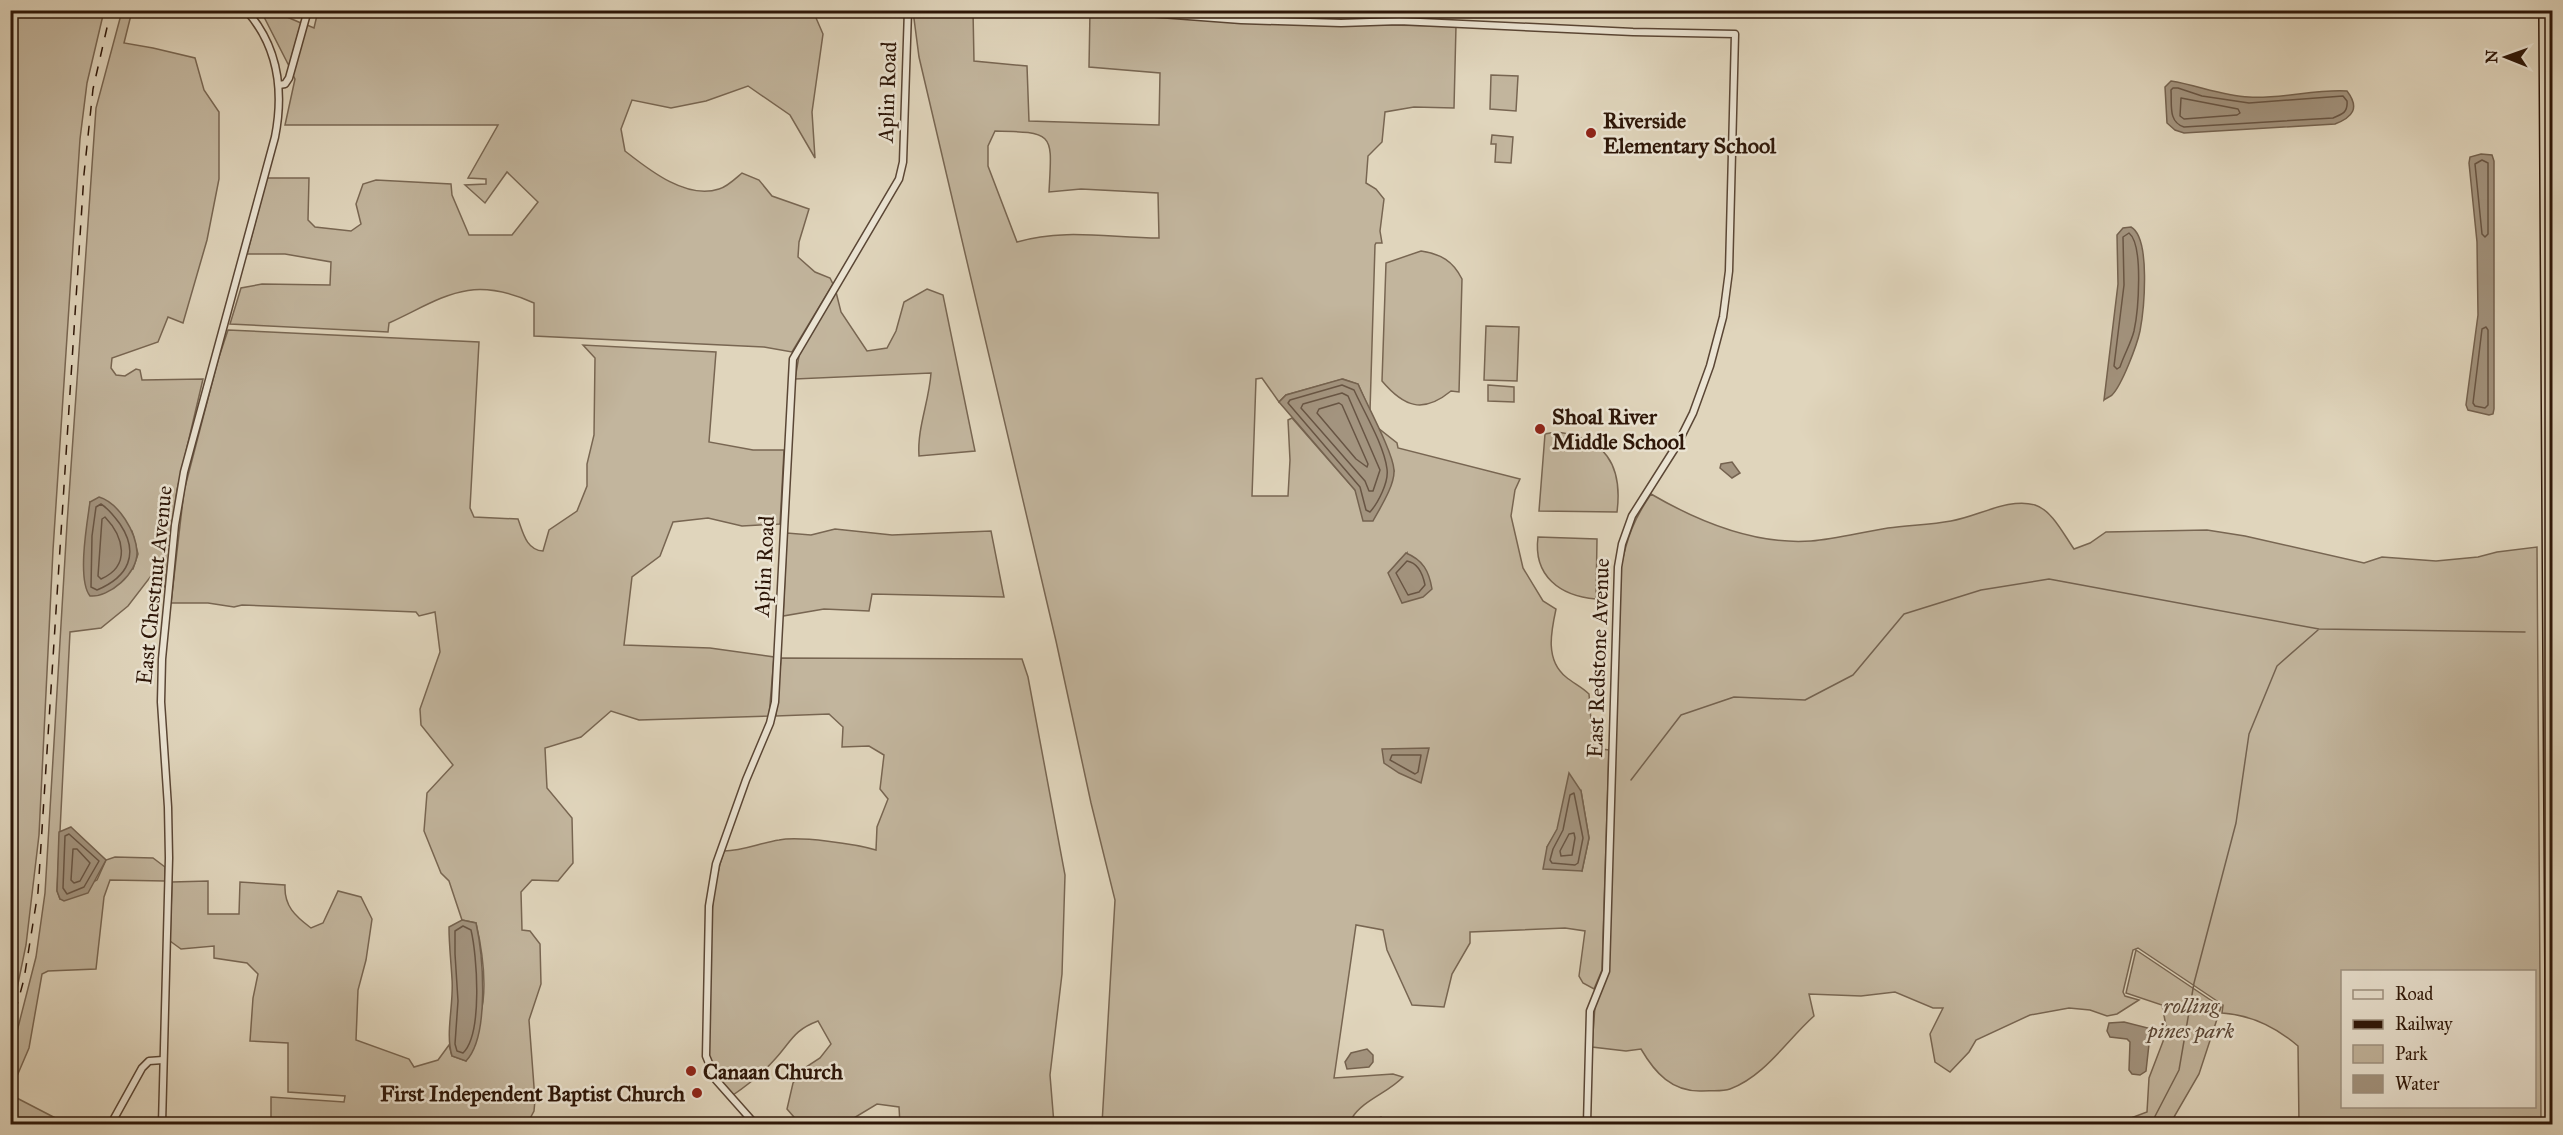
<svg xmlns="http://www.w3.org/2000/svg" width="2563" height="1135" viewBox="0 0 2563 1135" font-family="'IM FELL Great Primer',serif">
<rect width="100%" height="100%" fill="#e0d5bc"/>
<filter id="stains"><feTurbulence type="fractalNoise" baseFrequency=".00333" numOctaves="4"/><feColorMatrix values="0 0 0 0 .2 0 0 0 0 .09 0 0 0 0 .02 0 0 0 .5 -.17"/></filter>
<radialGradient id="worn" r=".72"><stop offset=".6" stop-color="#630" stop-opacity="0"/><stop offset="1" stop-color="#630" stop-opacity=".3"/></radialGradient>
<!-- green -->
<g fill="#c2b59d" stroke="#786652" stroke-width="1.5" fill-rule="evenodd">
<path d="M10,11H104L87,83L80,139L53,550L39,835L26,945L11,1018Z"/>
<path d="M122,11H132L124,43L153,48L195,58L204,90L219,112V179L207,240L183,323L168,317L158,342L112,358L111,368L116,375L125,376L136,369L140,370L142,380L203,379L177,490L165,587L151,576L128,606L101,628L70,632L57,891L60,899L97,880L106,860L115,857L153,858L165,867V881L110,880L104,897L96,969L48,971L42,974L29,1048L11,1090V1055L36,957L45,893L67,524L96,108ZM90,502L132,531L138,554L133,569L85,570Z"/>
<path d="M261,11H277L280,14L301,23L289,66Z"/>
<path d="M318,11H813L823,34L812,112L815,158L790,115L748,86L706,101L671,108L632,100L621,129L625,151C648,169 686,200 719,189C727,187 736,178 742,173L759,180L772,196L809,209L799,242L798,257L815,272L830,278L833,284L792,352L764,347L534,336V303C470,274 445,297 389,323L388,332L230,324L241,288L262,284L330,285L331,262L285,254H247L267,178H309L308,220L315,227L351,231L361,224L356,204L363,184L376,180L451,184L452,195L469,235H512L538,202L507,172L485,203L465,185L486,184V179L468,178L498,125H285L295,79L293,75L307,25L314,28Z"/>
<path d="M913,11H973L974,61L1027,66L1029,121L1159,125L1160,73L1089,67L1090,11L1240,23L1456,26L1454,108L1414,107L1385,112L1382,142L1368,156L1366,183L1376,189L1384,199L1380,231L1382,243H1376L1375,245L1370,411L1358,384L1343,379L1286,395L1279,402L1262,378L1256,379L1252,496H1288L1290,460L1288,420L1292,418L1355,490L1394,471L1378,428L1397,443L1398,448L1520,479L1515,490L1511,516L1523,568L1543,601L1556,609C1551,632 1545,660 1566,677C1573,683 1582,687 1589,694L1593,748L1609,750L1602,970L1594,989L1583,983L1579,976L1585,931L1565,928L1470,932V943L1452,974L1444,1007L1412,1005L1387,950L1383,930L1356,925L1334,1078L1393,1074L1403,1077C1388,1093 1363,1100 1352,1118L1353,1121L1363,1124L1381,1117L1384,1119V1124H1102L1115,900L1091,803L1056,641L919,57ZM995,131C1056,132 1052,134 1049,192L1081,189L1158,193L1159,238C1111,238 1064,228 1017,242L988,166V146ZM1407,553L1402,601C1390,576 1385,573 1407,553ZM1581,791L1589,838L1582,871L1547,847Z"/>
<path d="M1144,11H1409V18L1341,20L1241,17Z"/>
<path d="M1491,75L1518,76L1516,111L1490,109Z"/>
<path d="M1492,135L1513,137L1511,163L1495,162L1496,144H1491Z"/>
<path d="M1421,251C1441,254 1453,261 1462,279L1459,392L1451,391C1423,414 1404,407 1382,381L1386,263Z"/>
<path d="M927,289L943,295L975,451L919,456C917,428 929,402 931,373L795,379L800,350L836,292L841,312L867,351L887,348L896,331L904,302Z"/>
<path d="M1486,326L1519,327L1517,381L1484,380Z"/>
<path d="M228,330L479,342L470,508L474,517L518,519C523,532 526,550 543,551L549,530L577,511L587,486V464L594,435L595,358L583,345L716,352L709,442L753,450H784L780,524L742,526L708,518L673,522L660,556L632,577L624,645L710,648L774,657L769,716L639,720L611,711L581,737L545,748L547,788L572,818L573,863L558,881L532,880L521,892L522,930L530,931L540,944L541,984L529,1020L535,1100L534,1111L527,1124H271V1097L344,1102L345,1096L288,1092V1043L250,1041L253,998L258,974L247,963L214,958V946L181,949L170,941L172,882L208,881V914H239L240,882L285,885C284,906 295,916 311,928L323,923L338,891L361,897L372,919L366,960L358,990L356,1040L409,1059L414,1067L438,1060L449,1045L452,1056L466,1061C472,1042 480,1022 483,1002C486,976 482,949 476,923L462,920L449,881L441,873L424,831L427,793L453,765L421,725L420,709L440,652L435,612L419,616L416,612L242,605L234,607L208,603H171L184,491L218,360Z"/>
<path d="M1488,385L1514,387V402L1488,401Z"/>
<path d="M1556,432C1605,437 1623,465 1617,512L1539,511L1545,434Z"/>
<path d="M1651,494C1699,522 1755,545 1811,541C1836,539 1862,532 1888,528C1908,525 1930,525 1951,521C1977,517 2009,497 2035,505C2052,510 2064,535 2074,549L2090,543L2106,532L2207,530L2245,536L2364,563L2382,557L2436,561L2478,557L2497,552L2537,547L2541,1124H2299L2298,1046C2277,1028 2251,1015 2222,1013L2223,1005L2138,948L2133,950L2123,992L2125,996L2139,1000L2117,1014L2107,1016L2090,1010L2069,1008L2030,1015L1976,1040L1969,1052L1950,1072L1935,1062L1930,1034L1943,1008H1933L1895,992L1861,996L1809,994L1814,1016C1787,1040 1765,1076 1730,1089C1722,1092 1710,1090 1702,1091C1672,1092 1655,1073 1641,1049L1626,1051L1592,1047L1595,1006L1609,971L1621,567C1627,537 1634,519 1651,494ZM2342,972H2534V1106H2342Z"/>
<path d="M835,529L892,535L991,531L1004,597L872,594L869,611L824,609L783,616L787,533L811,535Z"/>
<path d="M1538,537L1597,539L1596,599C1560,596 1533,576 1538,537Z"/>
<path d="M781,658L1022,659L1028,677L1065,875L1062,974L1050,1075L1054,1124H900L899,1107L877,1104L844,1124H800L787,1109L793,1083L803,1069L820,1058L831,1044L818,1021C794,1030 792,1040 776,1058C764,1072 749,1084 733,1095C723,1083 713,1072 709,1056C705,1037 709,1015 709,996C711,947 708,897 724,851C743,851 760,843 779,840C800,836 856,844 876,850L877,827L888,799L880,789L884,755L869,746L842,747L843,727L829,714L776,716Z"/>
<path d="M2136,950L2221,1007L2199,1074L2170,1124H2115L2147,1112L2149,1078L2167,1031L2162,1005L2126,993Z"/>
<path d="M11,1095L67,1124H11Z"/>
</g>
<!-- water -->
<g fill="#a3947f" stroke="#74624f" stroke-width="1.5">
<path d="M2171,81C2197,85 2222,96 2249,97C2282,99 2315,89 2347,91C2360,108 2353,117 2335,124L2184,133L2175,130L2167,123L2165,87Z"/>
<path d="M2481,154L2492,155L2494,161V409L2493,414L2489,415L2468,410L2466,405L2478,315L2477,242L2469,163L2470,157Z"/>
<path d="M2131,227C2151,238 2144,310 2140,331C2137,345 2122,385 2112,395C2111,396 2105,399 2104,400L2118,284L2117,235L2123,228Z"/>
<path d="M1342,379L1358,384C1366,403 1393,452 1394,470C1395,485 1380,508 1373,521H1363L1355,490L1279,402L1286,395Z"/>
<path d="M1732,462L1740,473L1732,478L1720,468L1721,464Z"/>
<path d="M99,497C119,503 136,532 137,552C138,573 109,598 90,596C77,580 87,523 90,502Z"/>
<path d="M1406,553C1423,560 1429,571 1432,589L1423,597L1402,603L1388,573Z"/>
<path d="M1429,748L1421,783L1399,773L1384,763L1382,749Z"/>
<path d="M1569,773L1581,791L1589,838L1582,871L1543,869L1547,847L1557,829Z"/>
<path d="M71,827L106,860L88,893L64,901L60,899L57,891L59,832Z"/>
<path d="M462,920L476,923C483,955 490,1036 466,1061L452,1056C445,1033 454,1004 452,979C451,961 449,945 449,927Z"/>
<path d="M2124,1022L2148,1028L2150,1035L2146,1071L2140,1075L2132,1074L2129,1070L2130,1042L2127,1039L2110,1037L2107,1031L2109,1023Z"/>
<path d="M1367,1049L1373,1055V1062L1369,1067L1347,1069L1345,1062L1351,1053Z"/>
</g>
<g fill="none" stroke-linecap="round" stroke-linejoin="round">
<!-- shore -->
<g stroke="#685544" stroke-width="1.5">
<path d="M2178,88L2202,96L2249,103L2343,96L2347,101C2348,112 2343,114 2333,118L2184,127C2168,122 2172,105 2171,90L2173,88Z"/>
<path d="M2181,98L2238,109L2240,113L2237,115L2184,119L2180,116Z"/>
<path d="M2482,160L2488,163V234L2485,237L2482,234L2475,164Z"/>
<path d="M2129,233C2144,245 2138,313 2134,331C2131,343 2124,355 2120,367L2117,369L2114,366L2124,285L2123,237Z"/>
<path d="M2486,327L2488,330V405L2485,408L2475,406L2473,403L2482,329Z"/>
<path d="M1342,385L1354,390C1364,412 1384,445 1387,469C1389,482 1378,503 1370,512L1366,510L1360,487L1288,403L1290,400Z"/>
<path d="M1342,393L1348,396L1380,470L1373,491H1369L1365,481L1301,408L1303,404Z"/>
<path d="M1339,403L1342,405L1368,464L1367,467L1356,459L1317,413L1319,409Z"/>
<path d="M101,504C109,509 114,516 120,524C140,554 128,577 97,590L91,587L92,536L96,507Z"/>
<path d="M105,517C124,537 131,566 101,579L98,576L102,519Z"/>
<path d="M1407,561C1418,563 1423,575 1425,585L1419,592L1408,595L1396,573Z"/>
<path d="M1392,755H1421L1418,772L1415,774L1390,760Z"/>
<path d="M1574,793L1583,838L1578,863L1575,865L1552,863L1550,860L1553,849L1563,830L1570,795Z"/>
<path d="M1574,833L1575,838L1572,855L1561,856L1560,851L1569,834Z"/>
<path d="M69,834L99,861L84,887L67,894L63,888L65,836Z"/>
<path d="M73,849H77L90,863L80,881L74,883L71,880Z"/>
<path d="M463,926L471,930C477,955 483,1034 463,1053L457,1051L455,1044L458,1001L455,954V931Z"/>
</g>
<!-- stream -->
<g stroke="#74624f" stroke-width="1.5">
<path d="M10,61V73"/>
<path d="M1631,780L1681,715L1734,697L1805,700L1853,675L1904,614L1981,590L2049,579L2319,629L2525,632"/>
<path d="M2151,1124L2179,1070L2194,983L2236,823L2249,734L2277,666L2318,630"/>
</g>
<defs>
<g id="tertiary">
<path d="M1108,10L1241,20L1341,23L1399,21L1633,32L1735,34L1729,271L1723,317L1710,366L1693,413L1677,445L1632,516L1622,544L1618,567L1606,971L1590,1011L1587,1124"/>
<path d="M279,85L285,84L289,78L308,10"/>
<path d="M111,1124L142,1068L149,1061L163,1060"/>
<path d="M162,1124L169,858L168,807L161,702L162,659L175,525L184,472L275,137C284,91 278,46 246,10"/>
<path d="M755,1124L716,1080L706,1056L709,906L716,864L746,780L770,723L775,702L793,359L899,179L903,162L908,10"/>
</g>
<path id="motorway" d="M2544,10L2551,1124"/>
</defs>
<!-- tertiary casing -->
<use href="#tertiary" stroke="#5a4635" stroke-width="9"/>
<!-- motorway casing -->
<use href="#motorway" stroke="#2d1608" stroke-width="12"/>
<!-- tertiary -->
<use href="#tertiary" stroke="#ebe4d3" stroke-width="6"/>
<!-- motorway -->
<use href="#motorway" stroke="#e0d5bc" stroke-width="9"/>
<!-- rail -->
<path stroke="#2d1608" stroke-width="1.5" stroke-dasharray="10 10" stroke-linecap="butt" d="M10,1031L24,979L38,892L84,174L93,89L111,10"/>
</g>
<!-- markers -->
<g fill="#8f2418" stroke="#ebe4d3" stroke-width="2">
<circle cx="1591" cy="133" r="6"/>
<circle cx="1540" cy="429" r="6"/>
<circle cx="691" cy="1071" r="6"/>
<circle cx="697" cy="1093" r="6"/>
</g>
<g text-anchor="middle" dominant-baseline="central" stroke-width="5" stroke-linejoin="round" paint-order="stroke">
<!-- street labels -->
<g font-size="22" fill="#2d1608" stroke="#ebe4d3">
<text transform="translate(887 92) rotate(-88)">Aplin Road</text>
<text transform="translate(764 566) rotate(-87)">Aplin Road</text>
<text transform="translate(154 585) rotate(-84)">East Chestnut Avenue</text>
<text transform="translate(1598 658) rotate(-88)">East Redstone Avenue</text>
</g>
<!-- poi labels -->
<g font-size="22" font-weight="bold" fill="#2d1608" stroke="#ebe4d3" text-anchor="start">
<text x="1603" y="120">Riverside<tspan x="1603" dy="25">Elementary School</tspan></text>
<text x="1552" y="416">Shoal River<tspan x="1552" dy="25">Middle School</tspan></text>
<text x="703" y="1071">Canaan Church</text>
<text x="685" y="1093" text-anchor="end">First Independent Baptist Church</text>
</g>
<!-- park labels -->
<g font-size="22" font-style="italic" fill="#5a4635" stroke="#ebe4d3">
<text x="2191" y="1005">rolling<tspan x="2191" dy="25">pines park</tspan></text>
</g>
</g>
<!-- margin -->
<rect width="2563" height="1135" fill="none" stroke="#e0d5bc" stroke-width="36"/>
<rect x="12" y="12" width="2539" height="1111" fill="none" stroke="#2d1608" stroke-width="3"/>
<rect x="18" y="18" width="2527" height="1099" fill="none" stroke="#2d1608" stroke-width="1.5"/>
<!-- legend -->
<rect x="2341" y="970" width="195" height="138" fill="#ebe4d3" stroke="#9f9282" stroke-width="1.5"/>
<rect x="2353" y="990" width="30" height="9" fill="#ebe4d3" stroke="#9f9282" stroke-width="1.5"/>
<text x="2395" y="1000" font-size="18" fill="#2d1608">Road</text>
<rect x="2353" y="1020" width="30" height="9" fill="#2d1608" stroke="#9f9282" stroke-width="1.5"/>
<text x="2395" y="1030" font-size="18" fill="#2d1608">Railway</text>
<rect x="2353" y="1045" width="30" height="18" fill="#c2b59d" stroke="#9f9282" stroke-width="1.5"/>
<text x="2395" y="1060" font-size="18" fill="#2d1608">Park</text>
<rect x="2353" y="1075" width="30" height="18" fill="#a3947f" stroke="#9f9282" stroke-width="1.5"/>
<text x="2395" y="1090" font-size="18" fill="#2d1608">Water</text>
<!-- north arrow -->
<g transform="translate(2506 57) rotate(271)" stroke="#ebe4d3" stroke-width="4.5" paint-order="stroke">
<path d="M0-4.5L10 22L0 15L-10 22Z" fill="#2d1608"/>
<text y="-9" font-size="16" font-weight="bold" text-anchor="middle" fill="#2d1608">N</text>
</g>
<rect width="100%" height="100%" filter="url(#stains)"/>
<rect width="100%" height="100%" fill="url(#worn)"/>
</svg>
